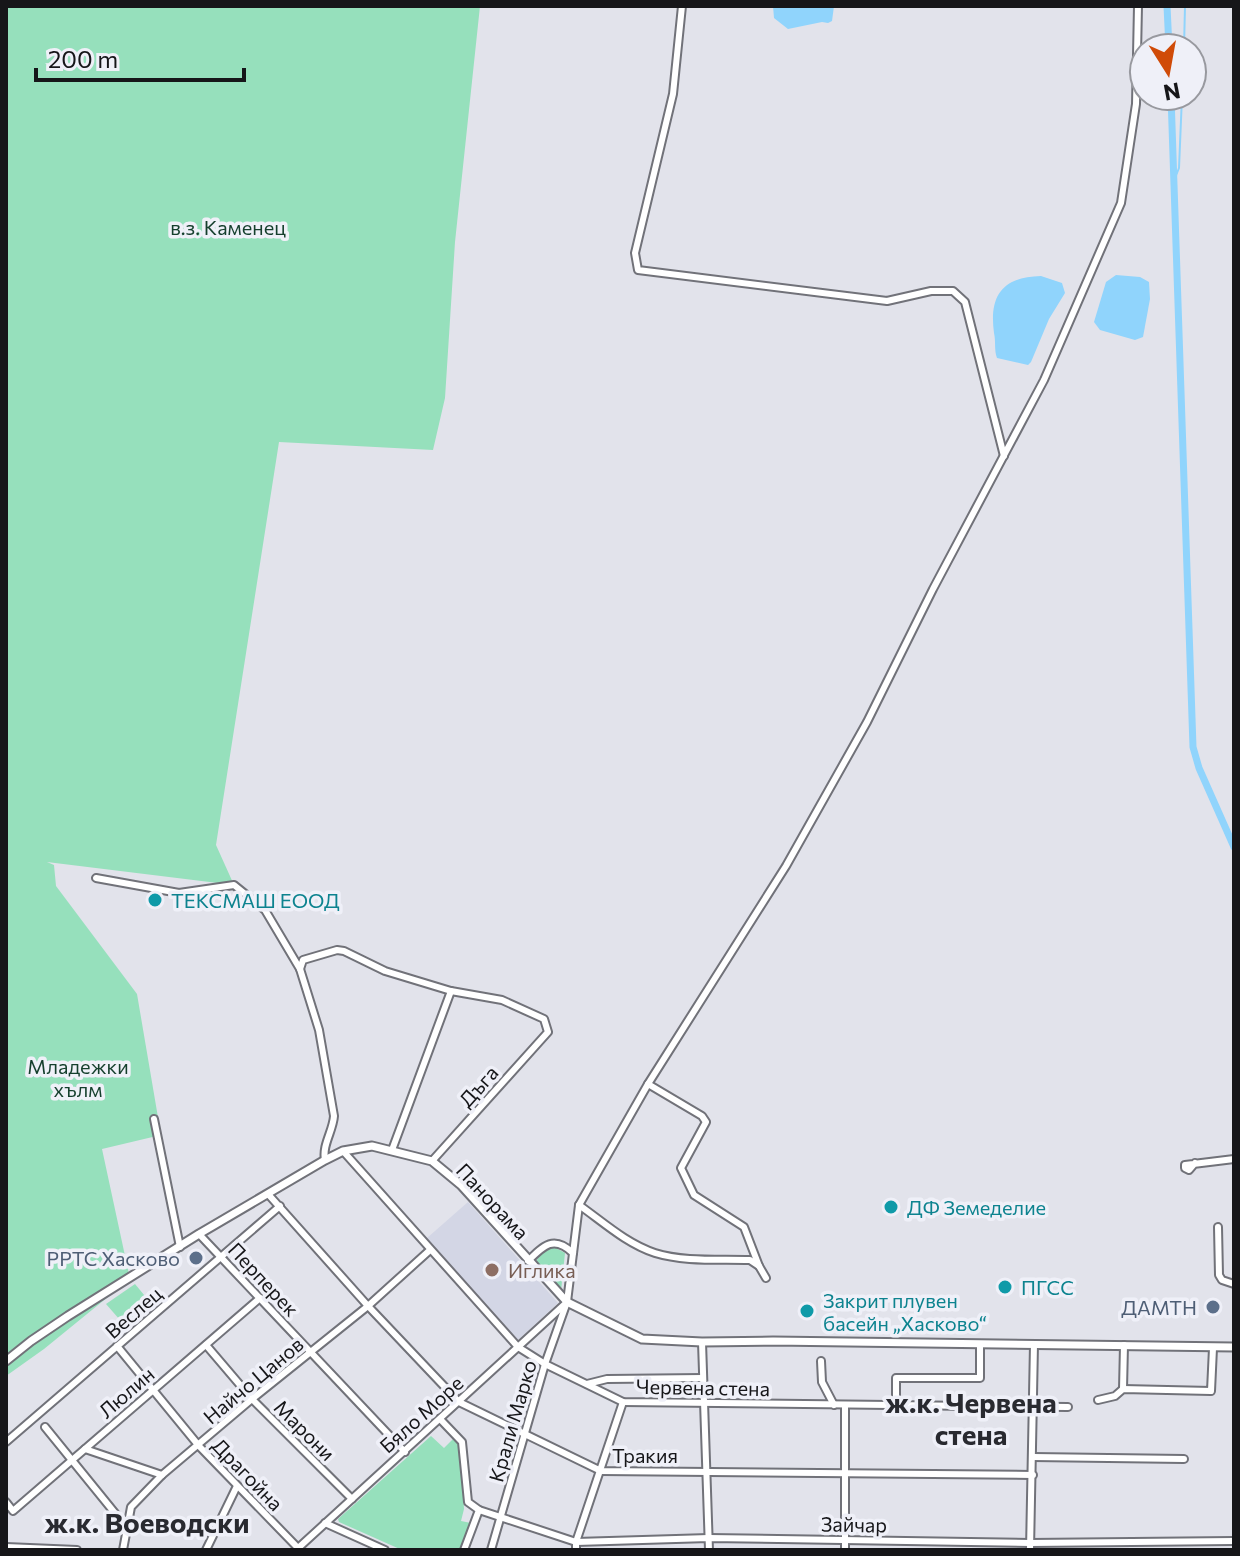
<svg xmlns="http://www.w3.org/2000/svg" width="1240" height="1556" viewBox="0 0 1240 1556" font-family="Commissioner,sans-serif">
<rect width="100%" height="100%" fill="#e2e3eb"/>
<!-- built -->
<path fill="#d3d6e5" d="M468,1202L558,1303L518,1340L427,1238Z"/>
<!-- green -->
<g fill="#96e0bc">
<path d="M6,6H480L455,242L445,398L433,450L279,442L216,845L234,885L47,862L54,865L56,886L137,994L161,1135L102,1149L130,1279L44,1349L6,1376Z"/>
<path d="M549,1248H556L565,1253L561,1291L536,1263L539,1254Z"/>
<path d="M135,1284L154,1307L127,1328L106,1304Z"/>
<path d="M431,1436L444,1448L455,1437L460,1442L464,1509L461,1521L471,1523L460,1550H402L339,1522L338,1519Z"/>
</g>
<!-- water -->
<g fill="#90d4fc">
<path d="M773,6H834L832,21L828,23L822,22L788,29L774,18Z"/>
<path d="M1116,275L1140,277L1149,282L1150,299L1143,337L1135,340L1100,330L1094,322L1106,282Z"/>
<path d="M1041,276L1062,283L1065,293L1049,319L1031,362L1028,365L997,358C994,350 996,342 994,333C989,296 1002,277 1041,276Z"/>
</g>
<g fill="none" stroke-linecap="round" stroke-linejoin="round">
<!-- stream -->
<g stroke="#90d4fc" stroke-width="2">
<path d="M1184,48L1185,6"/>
<path d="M1175,178L1179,168L1182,96"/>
</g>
<!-- canal -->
<g stroke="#90d4fc" stroke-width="7">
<path d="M1167,6L1169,48"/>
<path d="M1171,96L1193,747L1199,768L1234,847"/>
</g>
<defs>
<g id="minor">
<path d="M682,6L673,94L635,253L638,270L887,301L931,291H953L965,302L1004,456"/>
<path d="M96,878L179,893L234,885L265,910L300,969L319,1030L334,1116C333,1131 322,1145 325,1160"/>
<path d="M300,969L303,960L337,950L344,951L385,971L451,991L502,1000L544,1019L548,1032L432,1161"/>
<path d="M648,1084L702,1116L706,1122L681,1168L694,1195L744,1227L759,1266L766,1278"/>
<path d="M154,1119L180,1247"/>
<path d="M392,1150L451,991"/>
<path d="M343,1151L518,1347L545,1364L623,1402L1068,1407"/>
<path d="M1195,1163L1189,1170L1185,1168V1165L1234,1159"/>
<path d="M268,1194L368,1306L459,1402L601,1471L1033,1475"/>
<path d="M579,1205C603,1222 627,1244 655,1253C684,1262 719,1259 750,1260L759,1266"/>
<path d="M1218,1227L1219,1275L1222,1280L1234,1284"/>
<path d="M199,1234L405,1452"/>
<path d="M528,1261C544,1245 554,1235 573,1253"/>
<path d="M702,1342L709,1550"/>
<path d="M206,1345L252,1399L352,1499"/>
<path d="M117,1346L199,1446L298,1548"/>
<path d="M821,1361L822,1382L834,1405"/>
<path d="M587,1384L607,1379L703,1378"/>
<path d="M1123,1389L1124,1345"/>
<path d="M1098,1400L1115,1396L1123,1389L1211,1391L1213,1348"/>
<path d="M896,1406V1378H980V1344"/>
<path d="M440,1419L462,1442L468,1502L479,1510L464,1550"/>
<path d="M45,1427L127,1528"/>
<path d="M6,1442L280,1206"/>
<path d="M85,1449L162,1475"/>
<path d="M1033,1457L1184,1459"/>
<path d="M6,1502L13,1511L260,1298"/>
<path d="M479,1510L576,1542L709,1538L1030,1543L1234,1541"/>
<path d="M325,1523L385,1550"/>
<path d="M6,1547L77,1550"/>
<path d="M123,1550L131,1507L162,1475L252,1399L368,1306L430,1250"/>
<path d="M206,1550L237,1486"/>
<path d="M296,1550L565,1304"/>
<path d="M491,1550L545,1364L567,1302L579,1205L648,1084L786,866L867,722L933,589L1044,380L1121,203L1136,104L1138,6"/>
<path d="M576,1550V1542L623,1402"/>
<path d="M845,1550V1405"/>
<path d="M1030,1550L1034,1344"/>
</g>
<path id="tertiary" d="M6,1361L31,1341L68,1316L199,1234L325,1160L343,1151L372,1146L432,1161L461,1185L567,1302L642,1339L702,1342L773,1341L1234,1347"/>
</defs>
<!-- minor casing -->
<use href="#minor" stroke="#717279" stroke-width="10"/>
<!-- tertiary casing -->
<use href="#tertiary" stroke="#717279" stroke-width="11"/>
<!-- minor -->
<use href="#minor" stroke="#fff" stroke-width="6"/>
<!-- tertiary -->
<use href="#tertiary" stroke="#fff" stroke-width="7"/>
</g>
<!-- markers -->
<g fill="#0f9aa8" stroke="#eff0f8" stroke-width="3">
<circle cx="155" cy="900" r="8"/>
<circle cx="891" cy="1207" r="8"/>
<circle cx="1005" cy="1287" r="8"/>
<circle cx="807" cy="1311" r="8"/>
</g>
<g fill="#5c6f8a" stroke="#eff0f8" stroke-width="3">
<circle cx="196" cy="1258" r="8"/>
<circle cx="1213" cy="1307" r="8"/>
</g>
<circle fill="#8d6e63" stroke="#eff0f8" stroke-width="3" cx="492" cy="1270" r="8"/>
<g text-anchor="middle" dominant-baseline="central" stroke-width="7" stroke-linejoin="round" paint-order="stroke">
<!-- park labels -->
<g font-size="20" fill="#153f2d" stroke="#eff0f8">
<text x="228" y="227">в.з. Каменец</text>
<text x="78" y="1066">Младежки<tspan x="78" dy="23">хълм</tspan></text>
</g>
<!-- culture labels -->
<g font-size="20" fill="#0d838f" stroke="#eff0f8" text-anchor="start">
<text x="171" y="900">ТЕКСМАШ ЕООД</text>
<text x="907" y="1207">ДФ Земеделие</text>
<text x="1021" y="1287">ПГСС</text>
<text x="823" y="1300">Закрит плувен<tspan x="823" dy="23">басейн „Хасково“</tspan></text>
</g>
<!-- street labels -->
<g font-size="20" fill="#161619" stroke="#eff0f8">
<text transform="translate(478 1086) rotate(-48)">Дъга</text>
<text transform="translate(493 1201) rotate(47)">Панорама</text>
<text transform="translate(264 1279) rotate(47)">Перперек</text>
<text transform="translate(133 1312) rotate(-41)">Веслец</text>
<text transform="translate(253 1380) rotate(-40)">Найчо Цанов</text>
<text transform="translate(703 1387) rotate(1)">Червена стена</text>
<text transform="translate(126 1392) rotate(-41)">Люлин</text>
<text transform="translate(421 1414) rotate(-42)">Бяло Море</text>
<text transform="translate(512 1421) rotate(-74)">Крали Марко</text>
<text transform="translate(305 1430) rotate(45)">Марони</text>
<text x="645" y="1455">Тракия</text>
<text transform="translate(248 1474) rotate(46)">Драгойна</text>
<text transform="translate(854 1524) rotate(1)">Зайчар</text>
</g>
<!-- service labels -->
<g font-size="20" fill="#4e5e75" stroke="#eff0f8" text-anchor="end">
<text x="180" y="1258">РРТС Хасково</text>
<text x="1197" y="1307">ДАМТН</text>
</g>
<!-- education labels -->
<g font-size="20" fill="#785e54" stroke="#eff0f8" text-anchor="start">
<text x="508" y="1270">Иглика</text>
</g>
<!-- district labels -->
<g font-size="28" font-weight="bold" fill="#292a30" stroke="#eff0f8">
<text x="971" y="1402">ж.к. Червена<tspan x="971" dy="32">стена</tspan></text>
<text x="147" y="1522">ж.к. Воеводски</text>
</g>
</g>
<!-- border -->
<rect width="1240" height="1556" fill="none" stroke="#161619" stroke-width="16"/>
<!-- north arrow -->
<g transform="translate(1168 72) rotate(169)"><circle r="38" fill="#eff0f8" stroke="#98999f" stroke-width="2"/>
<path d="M0-6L14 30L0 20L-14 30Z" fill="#d04b08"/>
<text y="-12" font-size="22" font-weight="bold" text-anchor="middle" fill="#161619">N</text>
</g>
<!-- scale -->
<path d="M36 68v12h208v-12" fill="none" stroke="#161619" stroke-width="4"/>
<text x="48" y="68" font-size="24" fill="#161619" stroke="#eff0f8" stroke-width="6" paint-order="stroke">200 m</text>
</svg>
